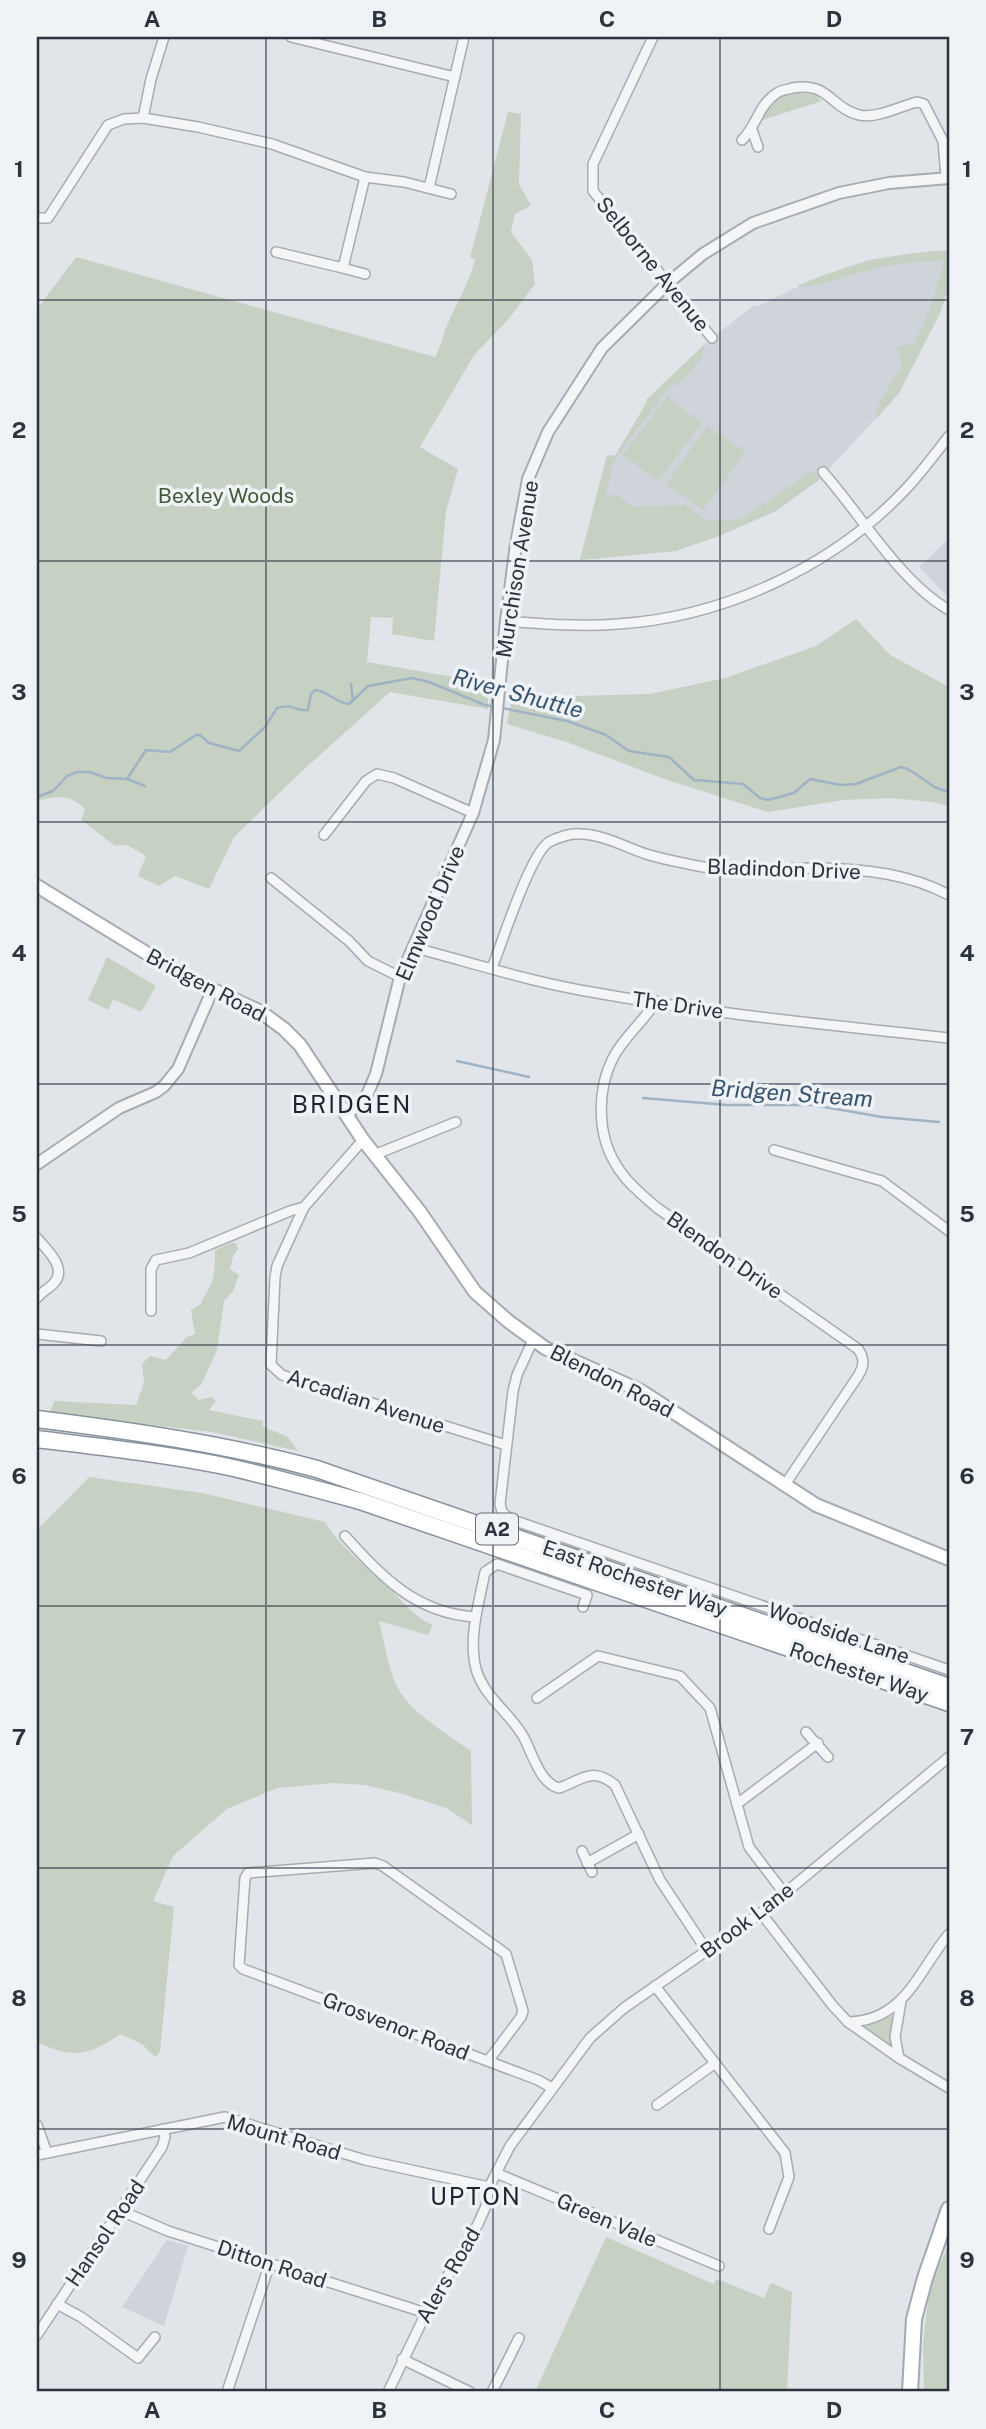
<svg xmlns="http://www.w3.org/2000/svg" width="986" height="2429" viewBox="0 0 986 2429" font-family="'Public Sans',sans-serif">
<rect width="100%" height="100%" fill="#e1e4e8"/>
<!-- built -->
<g fill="#cfd3da">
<path d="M949,250V286L939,315L899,393L820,479L776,511L719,536L675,551L580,560L607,455L615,456L647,402L646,400L712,338L753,306H758L814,279L868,260L914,253Z"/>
<path d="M946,541L949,543V598L919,567Z"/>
<path d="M167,2240L188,2246L164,2326L122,2307Z"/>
</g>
<!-- green -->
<g fill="#c7d1c3">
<path d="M799,93L815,95L822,101L759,121C769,102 778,95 799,93Z"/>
<path d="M508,112L521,114L519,184L531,205L515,214L511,232L532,260L535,284L507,321L474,355L420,447L458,469L446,511L434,641L392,634L393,618L371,617L367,662L488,683V709L390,692L301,772L234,837L209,889L175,876L159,886L138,876L146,856L127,845L115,846L81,820L85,809C71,794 55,796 37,801V309L76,257L435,357C442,345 443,333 449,321C458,300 470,281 475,259L470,258Z"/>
<path d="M949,250V286L939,315L899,393L877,418L876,409L902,365L897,347L914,343L932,304L944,261C913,260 881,266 851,275C831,281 818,288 797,286C850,263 892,254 949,250Z"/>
<path d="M704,345L702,358L683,379L667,390L613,462L606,495L619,496L633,507L685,505L706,520H740L812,471L820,479L776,511L719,536L675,551L580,560L607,455L615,456L647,402L646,400Z"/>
<path d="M667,397L701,423L658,481L623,455Z"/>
<path d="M708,426L745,452L703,510L666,484Z"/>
<path d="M856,619L890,655L949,687V806L933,802L890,798L843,800L768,812L667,780L569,743L507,724L513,692L573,696L650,694L725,678L816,646Z"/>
<path d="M107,957L156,986L141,1012L113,999L108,1010L88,1000Z"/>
<path d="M231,1243H236L238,1249L233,1256L230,1269L239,1275L233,1291L224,1301L217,1350L201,1385L191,1393L199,1400L211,1397L216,1401L209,1410L263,1421L262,1426L288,1437L298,1451L212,1432L50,1413L54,1401L136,1405L144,1383L142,1364L150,1356L166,1360L187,1337L195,1334L191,1310L201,1304C203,1296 209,1290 212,1282C215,1271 215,1261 215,1250Z"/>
<path d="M89,1477L202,1493L325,1522C340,1547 362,1563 383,1582C402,1599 409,1614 433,1625L428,1635L379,1621C384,1640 387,1661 394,1680C405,1710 446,1733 471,1751L472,1825L446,1808L403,1794L365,1785L334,1783L277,1788L227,1809L173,1856L153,1901L174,1907L160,2052L155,2057L142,2044L120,2034C89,2056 72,2059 37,2042V1530Z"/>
<path d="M890,2015L893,2017L892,2048L862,2027Z"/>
<path d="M606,2237L713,2284L717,2279L764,2298L771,2283L792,2292L787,2392H535Z"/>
<path d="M949,2244V2392H924L923,2343L930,2286Z"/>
</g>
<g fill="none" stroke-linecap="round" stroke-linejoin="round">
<!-- stream -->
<g stroke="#9fb3c5" stroke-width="2.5">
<path d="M351,684L353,701"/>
<path d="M502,708L567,721L606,735L629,751L669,757L694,780L743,784L760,798L768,800L794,793L810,779L841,785L856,784L901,767C918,770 931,791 949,791"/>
<path d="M127,779L146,750L170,752L196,735H200L209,743L239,751L265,727L277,708C295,703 295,712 308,710L311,694L315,690C328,691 336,703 349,704L368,686L412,678L429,682L485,705L496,707"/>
<path d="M37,797L53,791L67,776L77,772H90L106,778L127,779L145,786"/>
<path d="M457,1061L529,1077"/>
<path d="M643,1098L727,1105H813L882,1117L939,1122"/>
</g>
<defs>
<g id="minor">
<path d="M291,37L455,77"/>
<path d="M653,37L593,164V191L712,338"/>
<path d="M143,118L151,79L164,37"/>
<path d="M752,130L758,147"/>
<path d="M742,140C757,126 758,105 777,93C781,90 787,90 792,88C828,81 831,108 859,115C876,119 901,106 917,102L924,104L943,141L946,177"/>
<path d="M429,188L464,37"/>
<path d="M37,218H48L108,125L124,119L143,118L198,127L272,144L365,177L404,182L451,194"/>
<path d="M276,252L343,268L365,177"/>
<path d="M343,268L365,274"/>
<path d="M823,472C860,514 901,583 949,610"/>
<path d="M506,621C543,624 580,627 618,624C724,617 832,567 905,490C921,473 935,454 949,436"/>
<path d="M324,835L366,781L377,774L394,778L473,813"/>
<path d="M271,878L349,941L368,961L400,977"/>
<path d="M412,947C473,963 534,983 597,993C713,1014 832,1025 949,1038"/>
<path d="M492,968C502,943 530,854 549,842C556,838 571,833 580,834C602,834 625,847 646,854C665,860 684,863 703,867C742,873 781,868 820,868C865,869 910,874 949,895"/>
<path d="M656,1001C644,1022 624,1036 613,1058C597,1089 597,1133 615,1163C625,1181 641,1194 656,1207L858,1349C865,1359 864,1366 858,1376L784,1486"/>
<path d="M363,1140L304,1207L277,1266L275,1277L271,1365L282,1375L506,1445"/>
<path d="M774,1150L882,1181L949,1231"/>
<path d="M374,1155L456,1122"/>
<path d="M37,1238C46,1249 68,1268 54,1283C49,1289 42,1291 37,1298"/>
<path d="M151,1311V1269L156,1260L189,1253L290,1211L304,1207"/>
<path d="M37,1334L101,1341"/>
<path d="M533,1340L517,1375L513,1391L500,1504L502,1512L510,1519L949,1670"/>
<path d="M345,1536C383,1578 416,1613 475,1617"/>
<path d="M583,1607L587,1595L497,1564L485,1572C479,1603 468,1638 476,1669C484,1697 509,1712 523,1736C532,1752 540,1784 559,1788C582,1780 592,1766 615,1785L660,1880L707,1951"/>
<path d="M537,1698L598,1656L680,1676L710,1708L749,1847L784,1893"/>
<path d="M806,1732L828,1757"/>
<path d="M737,1804L818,1743"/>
<path d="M582,1851L592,1872"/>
<path d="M587,1863L639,1834"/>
<path d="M761,1913L833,2006L848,2022L899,2058L949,2088"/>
<path d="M655,1986L785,2153L789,2177L769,2229"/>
<path d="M848,2022C905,2021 918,1971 949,1934"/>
<path d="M899,2058L895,2037L901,2001"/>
<path d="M488,2061L521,2017L523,2011L506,1954L383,1866L375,1863L248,1873L245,1878L239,1965L243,1969L538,2080L552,2088"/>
<path d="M657,2105L714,2064"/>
<path d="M37,2125L47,2153"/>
<path d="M37,2155L225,2117L365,2160L489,2187"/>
<path d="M496,2173L719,2266"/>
<path d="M119,2210L168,2231L426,2313"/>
<path d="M57,2304L81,2317L138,2358L155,2337"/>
<path d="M37,2335L162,2147L165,2137L163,2129"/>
<path d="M402,2359L470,2392"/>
<path d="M227,2392L270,2263"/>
<path d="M388,2392L426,2313L478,2224L486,2206L489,2187L510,2146L590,2038L624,2008L761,1913L949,1757"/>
<path d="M492,2392L519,2338"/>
</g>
<g id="tertiary">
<path d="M347,1115L367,1095L376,1074L400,977L473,813L494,740L506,621L516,544L528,479L548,432L602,348L668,283L703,254L753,223L839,193L889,183L949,178"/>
<path d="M37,1164L119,1108L156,1092L164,1086L178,1069L212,991"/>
</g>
<path id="secondary" d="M37,886L187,978L261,1012L284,1029L300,1045L363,1140L420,1212L475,1292L508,1321L545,1348L641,1391L816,1505L949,1559"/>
<path id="primary" d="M910,2392L914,2319L925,2278L949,2209"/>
<g id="trunk">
<path d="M37,1419C132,1431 225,1444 317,1469L949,1687"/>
<path d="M37,1439C101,1447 166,1454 229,1467C273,1477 316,1489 360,1501L949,1703"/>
</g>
</defs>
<!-- minor casing -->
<use href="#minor" stroke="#a7abb2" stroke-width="12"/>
<!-- tertiary casing -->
<use href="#tertiary" stroke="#a7abb2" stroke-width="14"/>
<!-- secondary casing -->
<use href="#secondary" stroke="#a7abb2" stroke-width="16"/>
<!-- primary casing -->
<use href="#primary" stroke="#a1a9b3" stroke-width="18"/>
<!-- trunk casing -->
<use href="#trunk" stroke="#89929d" stroke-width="19"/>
<!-- minor -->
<use href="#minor" stroke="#f3f5f7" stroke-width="9"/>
<!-- tertiary -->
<use href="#tertiary" stroke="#f3f5f7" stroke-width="10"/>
<!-- secondary -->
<use href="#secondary" stroke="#fff" stroke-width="12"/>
<!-- primary -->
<use href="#primary" stroke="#fff" stroke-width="14"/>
<!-- trunk -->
<use href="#trunk" stroke="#fff" stroke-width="16"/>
</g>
<!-- grid -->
<path fill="none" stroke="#2b333e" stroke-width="2" stroke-opacity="0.55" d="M266,37V2392M493,37V2392M720,37V2392M37,300H949M37,561H949M37,822H949M37,1084H949M37,1345H949M37,1606H949M37,1868H949M37,2129H949"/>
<g text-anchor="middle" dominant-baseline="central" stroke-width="7" stroke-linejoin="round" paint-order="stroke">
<!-- shield labels -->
<rect fill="#f0f3f6" stroke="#666d75" stroke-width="2" x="476" y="1513.5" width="42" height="31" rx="5"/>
<g font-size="19" font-weight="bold" fill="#2b333e">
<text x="497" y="1529">A2</text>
</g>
<!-- street labels -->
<g font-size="21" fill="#2b333e" stroke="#f0f3f6">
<text transform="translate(653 264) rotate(51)">Selborne Avenue</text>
<text transform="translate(517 569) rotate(-81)">Murchison Avenue</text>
<text transform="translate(784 869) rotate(2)">Bladindon Drive</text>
<text transform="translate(430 913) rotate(-67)">Elmwood Drive</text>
<text transform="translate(206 985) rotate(28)">Bridgen Road</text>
<text transform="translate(678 1005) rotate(8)">The Drive</text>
<text transform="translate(725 1255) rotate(35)">Blendon Drive</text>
<text transform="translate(612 1381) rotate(27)">Blendon Road</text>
<text transform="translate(366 1401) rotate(18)">Arcadian Avenue</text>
<text transform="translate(635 1578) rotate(19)">East Rochester Way</text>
<text transform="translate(839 1633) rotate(19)">Woodside Lane</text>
<text transform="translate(859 1672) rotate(19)">Rochester Way</text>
<text transform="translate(747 1920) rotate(-37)">Brook Lane</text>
<text transform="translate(396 2026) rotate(21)">Grosvenor Road</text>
<text transform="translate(284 2137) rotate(16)">Mount Road</text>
<text transform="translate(607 2220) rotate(23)">Green Vale</text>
<text transform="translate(105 2233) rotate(-56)">Hansol Road</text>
<text transform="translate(272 2264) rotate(18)">Ditton Road</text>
<text transform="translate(448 2275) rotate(-60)">Alers Road</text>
</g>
<!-- park labels -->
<g font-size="21" fill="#415939" stroke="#f0f3f6">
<text x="226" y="495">Bexley Woods</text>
</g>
<!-- water labels -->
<g font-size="23" font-style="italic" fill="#38536f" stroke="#f0f3f6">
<text transform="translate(518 693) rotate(15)">River Shuttle</text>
<text transform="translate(792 1093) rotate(4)">Bridgen Stream</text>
</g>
<!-- quarter labels -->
<g font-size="24" letter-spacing="2" fill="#1d242f" stroke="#f0f3f6">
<text x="352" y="1104">BRIDGEN</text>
<text x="476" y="2196">UPTON</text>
</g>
</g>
<!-- border -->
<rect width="986" height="2429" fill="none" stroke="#f0f3f6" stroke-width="77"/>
<rect x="38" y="38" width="910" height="2352" fill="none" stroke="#2b333e" stroke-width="2.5"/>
<g font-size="23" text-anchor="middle" font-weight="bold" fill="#2b333e">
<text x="152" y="27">A</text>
<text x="379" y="27">B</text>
<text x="607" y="27">C</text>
<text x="834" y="27">D</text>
<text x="19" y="177">1</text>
<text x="967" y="177">1</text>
<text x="19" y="438">2</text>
<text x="967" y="438">2</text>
<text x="19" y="700">3</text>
<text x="967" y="700">3</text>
<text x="19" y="961">4</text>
<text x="967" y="961">4</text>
<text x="19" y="1222">5</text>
<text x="967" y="1222">5</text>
<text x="19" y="1484">6</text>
<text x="967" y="1484">6</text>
<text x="19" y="1745">7</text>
<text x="967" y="1745">7</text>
<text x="19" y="2006">8</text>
<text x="967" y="2006">8</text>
<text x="19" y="2268">9</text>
<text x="967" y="2268">9</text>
<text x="152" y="2418">A</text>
<text x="379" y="2418">B</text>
<text x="607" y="2418">C</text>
<text x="834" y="2418">D</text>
</g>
</svg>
